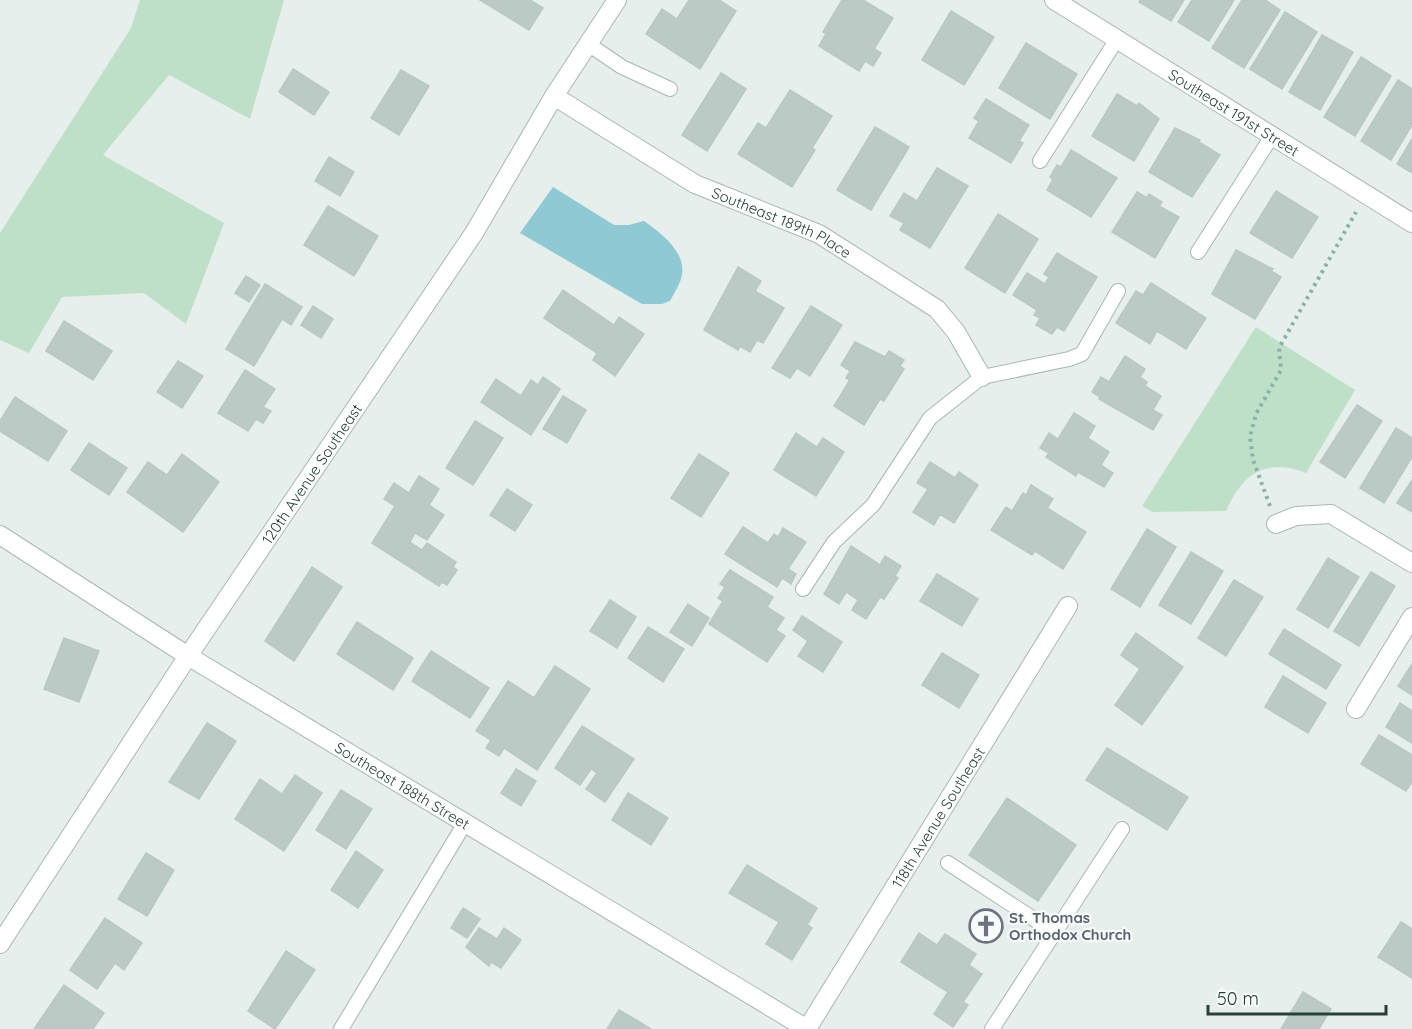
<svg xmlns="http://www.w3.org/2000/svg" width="1412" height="1029" viewBox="0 0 1412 1029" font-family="Quicksand,sans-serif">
<rect width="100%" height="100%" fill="#e6efeb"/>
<!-- green -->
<g fill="#bfe0c8">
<path d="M140,0H284L250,119L169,75L103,155L224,223L186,324L144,293L62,297L29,353L0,340V233L131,28Z"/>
<path d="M1256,327L1355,390L1306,473C1266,457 1242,474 1226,511L1152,512L1142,506Z"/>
</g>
<!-- water -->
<path fill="#8ec9d4" d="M553,187L614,225H629L644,221C660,232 686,252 682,274C681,283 674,293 670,301L662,304H642L520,233Z"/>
<!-- building -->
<g fill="#bbcac4" stroke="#b8c9c2" stroke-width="1.5">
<path d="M480,0H530L543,8L529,30Z"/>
<path d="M689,0H719L736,11L700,69L646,34L662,9L677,19Z"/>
<path d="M842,0H863L893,18L874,49L881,53L873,66L865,61L859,71L819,46L826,34L823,32Z"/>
<path d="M1140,0H1184L1171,21L1139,2Z"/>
<path d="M1192,0H1234L1209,41L1178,22Z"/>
<path d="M1242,0H1265L1280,10L1244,68L1212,48Z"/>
<path d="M951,11L994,37L964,85L922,60Z"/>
<path d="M1285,12L1317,32L1282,89L1250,69Z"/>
<path d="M1322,35L1353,52L1320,110L1289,92Z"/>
<path d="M1026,43L1077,74L1050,119L999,88Z"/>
<path d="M1361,57L1391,76L1355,136L1324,117Z"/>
<path d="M293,69L329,92L314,115L279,92Z"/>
<path d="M401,70L429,86L399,135L371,118Z"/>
<path d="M721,73L746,89L707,151L682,135Z"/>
<path d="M1398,80L1412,89V125L1391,160L1361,141Z"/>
<path d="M790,90L832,116L812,148L815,150L792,187L738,154L758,123L766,128Z"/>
<path d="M1117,94L1137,106L1139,103L1159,119L1134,161L1092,136Z"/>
<path d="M986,99L1029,125L1019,141L1023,143L1011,163L969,138L979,121L974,118Z"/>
<path d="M875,127L909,147L871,210L837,190Z"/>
<path d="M1175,128L1200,140L1199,142L1220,155L1192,197L1149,172Z"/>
<path d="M1412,139V173L1397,164Z"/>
<path d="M1071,150L1117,178L1091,217L1047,190L1053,179L1050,177L1057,165L1061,167Z"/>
<path d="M329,157L354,172L340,196L315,181Z"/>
<path d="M937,168L968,186L930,248L900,230L904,223L890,216L904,193L917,201Z"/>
<path d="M1276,191L1318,217L1292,258L1250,233Z"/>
<path d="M1137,192L1147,198L1149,194L1162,202L1159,206L1179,217L1155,258L1112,232Z"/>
<path d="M328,206L378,236L354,276L304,245Z"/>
<path d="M998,214L1038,239L1005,293L965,268Z"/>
<path d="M1236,250L1273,269L1271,271L1281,277L1255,319L1212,294Z"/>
<path d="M1057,253L1097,277L1064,331L1057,327L1052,334L1036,325L1040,318L1034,315L1037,310L1013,295L1027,273L1045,284L1049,277L1044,274Z"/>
<path d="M738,267L761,281L755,291L784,308L763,343L757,340L750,352L740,346L738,350L704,330Z"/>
<path d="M246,276L260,285L249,302L235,293Z"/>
<path d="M1151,283L1206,318L1186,349L1157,331L1150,344L1116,323L1136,291L1143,295Z"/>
<path d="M265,284L302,307L291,325L282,319L254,366L226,349Z"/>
<path d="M563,290L614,325L619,317L644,334L615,376L593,360L597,353L544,318Z"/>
<path d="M313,306L333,319L321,338L301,325Z"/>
<path d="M811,306L842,325L810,376L797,368L790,378L772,368Z"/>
<path d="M64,321L112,351L93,380L46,351Z"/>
<path d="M855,342L885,357L889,351L904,360L900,366L904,369L884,401L880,399L864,425L834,406L850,380L846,378L850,371L841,365Z"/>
<path d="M1125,356L1145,369L1140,377L1147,382L1145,386L1161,396L1153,410L1162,415L1153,430L1099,399L1100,397L1092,392L1101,377L1109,382Z"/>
<path d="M178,361L203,376L182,408L157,392Z"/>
<path d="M245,370L275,389L263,407L271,411L263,423L256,419L248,431L218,413Z"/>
<path d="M543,377L560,389L531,435L481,402L496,379L521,396L531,380L538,385Z"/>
<path d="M563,396L586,410L567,443L543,429Z"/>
<path d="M15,397L67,431L48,461L0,431V421Z"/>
<path d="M1357,405L1382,421L1345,478L1320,462Z"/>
<path d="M1074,413L1095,426L1088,438L1109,452L1101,465L1113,473L1104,487L1078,472L1076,476L1046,457L1049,453L1040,448L1049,433L1058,439Z"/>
<path d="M475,421L503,438L473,485L446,468Z"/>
<path d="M1396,428L1412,438V457L1384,503L1360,488Z"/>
<path d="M796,433L817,447L823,438L844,452L816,496L774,470Z"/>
<path d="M89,443L127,468L109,495L71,470Z"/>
<path d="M182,454L219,482L183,532L127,492L148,462L167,475Z"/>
<path d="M699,454L729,473L701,517L671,498Z"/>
<path d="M930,462L955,478L959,472L978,485L954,523L940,514L934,525L913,512L928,489L917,483Z"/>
<path d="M419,476L439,489L429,505L444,515L427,540L415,533L410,542L422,550L427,543L456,562L453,567L457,570L447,585L442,582L439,586L372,543L395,506L384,499L394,483L409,493Z"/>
<path d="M1412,480V512L1397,503Z"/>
<path d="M1031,485L1053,499L1047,508L1086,532L1063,569L1035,551L1032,555L991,530L1006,507L1012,511L1023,493L1026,495Z"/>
<path d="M507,489L532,505L515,531L490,515Z"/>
<path d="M743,527L768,543L774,534L778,537L783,528L806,542L788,569L796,574L791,584L782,578L777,587L725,554Z"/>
<path d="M1147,529L1176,547L1140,607L1111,589Z"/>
<path d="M851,546L880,565L885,556L901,566L895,576L898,578L884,599L880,597L866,619L852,610L858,600L846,592L839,604L824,594Z"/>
<path d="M1191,552L1223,571L1191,624L1159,605Z"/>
<path d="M1328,558L1359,577L1328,628L1297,609Z"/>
<path d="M312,567L342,587L294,661L265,641Z"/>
<path d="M730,570L773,597L767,607L784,618L776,630L785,636L767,662L709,624L723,601L718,598L725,587L720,584Z"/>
<path d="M1371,572L1395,586L1359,646L1334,631Z"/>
<path d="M937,574L978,599L962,626L920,601Z"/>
<path d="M1234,580L1263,597L1226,656L1198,638Z"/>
<path d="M610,600L636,617L617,648L590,631Z"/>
<path d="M688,604L709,618L692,646L670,632Z"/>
<path d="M802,616L842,642L823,672L798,656L808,641L793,630Z"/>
<path d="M357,622L413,658L393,690L337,654Z"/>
<path d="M648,627L684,649L663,682L628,658Z"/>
<path d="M1284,629L1341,665L1326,689L1269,654Z"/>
<path d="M1136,633L1183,667L1142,725L1115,705L1140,669L1121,655Z"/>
<path d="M64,638L99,651L79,702L44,689Z"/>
<path d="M431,651L489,688L470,718L412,681Z"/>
<path d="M942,653L979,675L959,708L922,685Z"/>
<path d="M1412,664V695L1398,686Z"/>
<path d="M555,666L590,689L537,770L504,748L499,756L486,748L491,740L476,731L508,681L534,698Z"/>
<path d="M1283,676L1326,703L1308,733L1265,707Z"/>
<path d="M1400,703L1412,711V743L1386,727Z"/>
<path d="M207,723L236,741L199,799L169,782Z"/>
<path d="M582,726L634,759L605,802L586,789L597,773L591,769L580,785L555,768Z"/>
<path d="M1379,735L1412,755V782L1406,791L1361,764Z"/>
<path d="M1107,748L1188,797L1167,830L1086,780Z"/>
<path d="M516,769L536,781L521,806L501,793Z"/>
<path d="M295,775L322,793L284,851L235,819L260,779L282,794Z"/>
<path d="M341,790L372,809L346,849L316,830Z"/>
<path d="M628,793L668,818L651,845L612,820Z"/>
<path d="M1007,798L1076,845L1038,901L969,855Z"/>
<path d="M356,851L383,870L358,908L331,890Z"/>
<path d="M146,853L174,870L147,916L118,899Z"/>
<path d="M747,865L817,908L807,925L812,928L792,960L766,944L779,922L729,893Z"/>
<path d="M463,908L480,919L467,938L451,928Z"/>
<path d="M105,918L142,943L124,970L115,963L97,989L70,970Z"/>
<path d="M1401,922L1412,929V978L1378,957Z"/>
<path d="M479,928L497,939L504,928L521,940L501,968L491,962L489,966L466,947Z"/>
<path d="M919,933L937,945L945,934L976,954L969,965L982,974L963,1002L968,1005L953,1027L934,1014L948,992L901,962Z"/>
<path d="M286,951L315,970L275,1029L248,1011Z"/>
<path d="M64,985L104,1013L93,1029H34Z"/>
<path d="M1303,992L1331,1009L1319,1029H1281Z"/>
<path d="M619,1010L638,1021L651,1029H607Z"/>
</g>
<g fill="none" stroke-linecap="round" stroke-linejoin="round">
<defs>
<g id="lane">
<path d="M588,44L622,67L670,89"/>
<path d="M1040,161L1117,39"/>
<path d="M1198,252L1272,136"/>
<path d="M803,589L834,542L873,505L930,418L982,377L1069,359L1082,354L1118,291"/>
<path d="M948,863L1055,933"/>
<path d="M341,1029L465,823"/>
<path d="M992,1029L1122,829"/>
</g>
<g id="street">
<path id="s1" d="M1054,0L1412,223"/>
<path id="s2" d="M554,96L695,184L819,234L937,309L956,332L982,377"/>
<path d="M1276,524L1296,516L1331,514L1412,563"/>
<path id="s3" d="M0,535L188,656L807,1029"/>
<path d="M1356,709L1412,617"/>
<path id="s4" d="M0,944L188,656L474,233L554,96L617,0"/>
<path id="s5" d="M807,1029L1068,606"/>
</g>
</defs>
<!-- lane casing -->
<use href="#lane" stroke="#a8b8b2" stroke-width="16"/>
<!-- street casing -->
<use href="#street" stroke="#a8b8b2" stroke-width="20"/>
<!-- path -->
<path stroke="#86b3a5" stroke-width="4" stroke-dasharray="3 4.5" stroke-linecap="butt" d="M1270,506L1253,460L1250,437L1256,414L1281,370L1279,348L1356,212"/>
<!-- lane -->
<use href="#lane" stroke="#fff" stroke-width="14"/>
<!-- street -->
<use href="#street" stroke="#fff" stroke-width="18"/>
</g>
<!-- icons -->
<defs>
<symbol id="church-ring" viewBox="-11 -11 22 22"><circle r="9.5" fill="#f7fbf9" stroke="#6b7280" stroke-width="1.5"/><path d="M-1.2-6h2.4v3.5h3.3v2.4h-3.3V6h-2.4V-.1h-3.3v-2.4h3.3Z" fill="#6b7280"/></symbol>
</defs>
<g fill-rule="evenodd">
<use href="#church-ring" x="967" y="907" width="38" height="38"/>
</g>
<g text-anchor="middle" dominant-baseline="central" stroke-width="4.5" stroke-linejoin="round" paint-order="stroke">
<!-- street labels -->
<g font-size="15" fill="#24423a" stroke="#f7fbf9">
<text stroke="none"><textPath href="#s1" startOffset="212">Southeast 191st Street</textPath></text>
<text stroke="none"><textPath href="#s2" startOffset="261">Southeast 189th Place</textPath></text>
<text stroke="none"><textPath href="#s4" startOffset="564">120th Avenue Southeast</textPath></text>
<text stroke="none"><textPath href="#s3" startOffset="474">Southeast 188th Street</textPath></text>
<text stroke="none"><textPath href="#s5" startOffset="249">118th Avenue Southeast</textPath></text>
</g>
<!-- worship labels -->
<g font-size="15" font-weight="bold" fill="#5b616d" stroke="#f7fbf9" text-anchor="start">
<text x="1009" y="917">St. Thomas<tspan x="1009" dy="17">Orthodox Church</tspan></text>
</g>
</g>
<!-- scale -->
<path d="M1208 1005v9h178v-9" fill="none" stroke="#24423a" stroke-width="3"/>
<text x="1217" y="1005" font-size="18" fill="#24423a" stroke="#f7fbf9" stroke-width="4.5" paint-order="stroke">50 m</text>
</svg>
